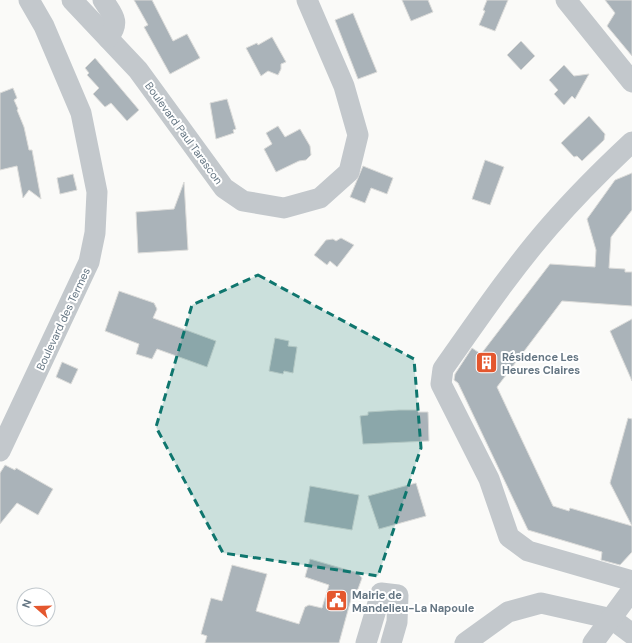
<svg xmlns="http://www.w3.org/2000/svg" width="632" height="643" viewBox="0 0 632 643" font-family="'DM Sans',sans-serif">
<rect width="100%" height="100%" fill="#fafaf8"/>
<!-- building -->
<g fill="#aab3b9" stroke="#dcdcda">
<path d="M134,0H152L173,41L187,34L200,58L170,74L144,27L148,25Z"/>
<path d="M402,0H428L433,12L411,21Z"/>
<path d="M487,0H508L495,31L479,25L485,11L483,10Z"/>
<path d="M605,0H632V56L607,26L615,13Z"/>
<path d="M353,13L377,72L358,79L335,20Z"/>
<path d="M272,37L286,62L281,64V69L278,75L268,71L261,76L246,48L257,43L258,45Z"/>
<path d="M521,41L535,56L521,70L507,55Z"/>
<path d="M95,58L139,110L127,121L111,103L105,107L93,94L99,88L87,75L89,73L85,68Z"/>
<path d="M564,65L574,76L589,74L575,99L572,96L564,105L554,94L558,90L549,80Z"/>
<path d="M13,88L17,98L14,100L18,109L17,110L24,127L29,150H32L41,199L29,190L23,198L17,166L0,170V93Z"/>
<path d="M227,99L236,129L233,130L234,133L216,139L210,103Z"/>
<path d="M589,116L605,134L604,140L582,161L577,156L574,157L561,143Z"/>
<path d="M278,126L285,137L300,129L310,146L311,155L306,160L299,161L276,172L264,149L272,144L266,133Z"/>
<path d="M485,160L504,167L490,205L472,199Z"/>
<path d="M363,166L393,178L387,194L371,188L365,203L350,197Z"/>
<path d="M632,173V210L611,237L609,268L625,269V272H632V306L562,301L497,387L553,506L569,511L570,508L632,526L610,483L628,418L632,419V552L620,565L601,560L602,552L528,530L458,383L454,380L455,374L472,348L481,354L550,264L595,267L596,250L587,219L615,180Z"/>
<path d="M73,174L77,190L60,194L57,178Z"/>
<path d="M184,182L188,250L138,253L136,212L174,209Z"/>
<path d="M341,238L354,245L337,267L330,261L327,265L314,255L326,240L333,239L336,241Z"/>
<path d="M119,291L154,303L157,309L153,318L216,341L207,367L157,349L152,359L136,354L139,344L105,331Z"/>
<path d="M632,319V381L610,331Z"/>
<path d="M275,338L289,341L288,346L297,347L293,373L284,371L283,374L269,371Z"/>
<path d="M62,362L78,369L71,384L56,377Z"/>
<path d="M399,410H418V412H428L429,441L363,444L360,416L368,415V412Z"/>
<path d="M5,465L15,470L16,468L53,489L38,515L17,503L0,524V473Z"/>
<path d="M416,483L426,516L379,529L368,496Z"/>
<path d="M310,486L359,495L352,530L304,522Z"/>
<path d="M310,559L358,573L362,578L358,589L353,592L339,643H205L207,636L201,634L211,598L222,601L232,565L267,574L256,611L299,624L305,607L309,605L322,608L329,585L305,577Z"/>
</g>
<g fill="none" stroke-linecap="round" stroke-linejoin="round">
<!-- minor -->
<g stroke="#c3c8cc" stroke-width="21">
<path d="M72,0L138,70L224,188L243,201L284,208L320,198L349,172L358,135L344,86L307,0"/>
<path d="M103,0C113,15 121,22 108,38"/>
<path d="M566,0L632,82"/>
<path d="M632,142C603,169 575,197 549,227C510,272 477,321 443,369L441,384L489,479L509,537L528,551L632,581"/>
<path d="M0,451L89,262L95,233L97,192L81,113L44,26L29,0"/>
<path d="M366,643L381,593L398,595L397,622L391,643"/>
<path d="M465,643L508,612L541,603L612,619L632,634"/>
<path d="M593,643L632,590"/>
</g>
</g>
<!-- marked area -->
<path fill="#0f766e" fill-opacity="0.2" stroke="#0f766e" stroke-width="3" stroke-dasharray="8 5" stroke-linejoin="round" d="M258,275L414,359L421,448L378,576L223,553L156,427L192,305Z"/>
<!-- icons -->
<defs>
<symbol id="building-square" viewBox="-11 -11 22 22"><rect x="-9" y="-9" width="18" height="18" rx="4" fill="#e4572e" stroke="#fff"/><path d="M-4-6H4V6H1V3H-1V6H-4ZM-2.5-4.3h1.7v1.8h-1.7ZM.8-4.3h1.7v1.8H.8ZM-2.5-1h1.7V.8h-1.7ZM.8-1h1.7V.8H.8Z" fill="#fff"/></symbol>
<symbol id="civic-square" viewBox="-11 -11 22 22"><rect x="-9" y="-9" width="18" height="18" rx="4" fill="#e4572e" stroke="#fff"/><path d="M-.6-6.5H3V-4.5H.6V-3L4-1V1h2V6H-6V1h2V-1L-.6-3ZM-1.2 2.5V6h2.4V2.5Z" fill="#fff"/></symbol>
</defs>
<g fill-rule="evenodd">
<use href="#building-square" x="474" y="350" width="25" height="25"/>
<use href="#civic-square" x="324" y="588" width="25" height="25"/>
</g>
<g text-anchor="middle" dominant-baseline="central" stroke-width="4" stroke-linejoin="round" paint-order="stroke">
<!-- street labels -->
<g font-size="11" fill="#657683" stroke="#fff">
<text transform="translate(184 133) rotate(54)">Boulevard Paul Tarascon</text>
<text transform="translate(63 319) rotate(-65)">Boulevard des Termes</text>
</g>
<!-- poi labels -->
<g font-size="11" font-weight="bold" fill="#657683" stroke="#fff" text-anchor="start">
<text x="502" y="357">Résidence Les<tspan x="502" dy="13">Heures Claires</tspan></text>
<text x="352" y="595">Mairie de<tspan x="352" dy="13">Mandelieu-La Napoule</tspan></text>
</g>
</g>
<!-- north arrow -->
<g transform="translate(36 607) rotate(290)"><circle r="19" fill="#ffffff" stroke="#c1c8cd"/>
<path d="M0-3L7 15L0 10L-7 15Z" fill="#e4572e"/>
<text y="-6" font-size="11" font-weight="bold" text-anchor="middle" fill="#657683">N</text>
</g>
</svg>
